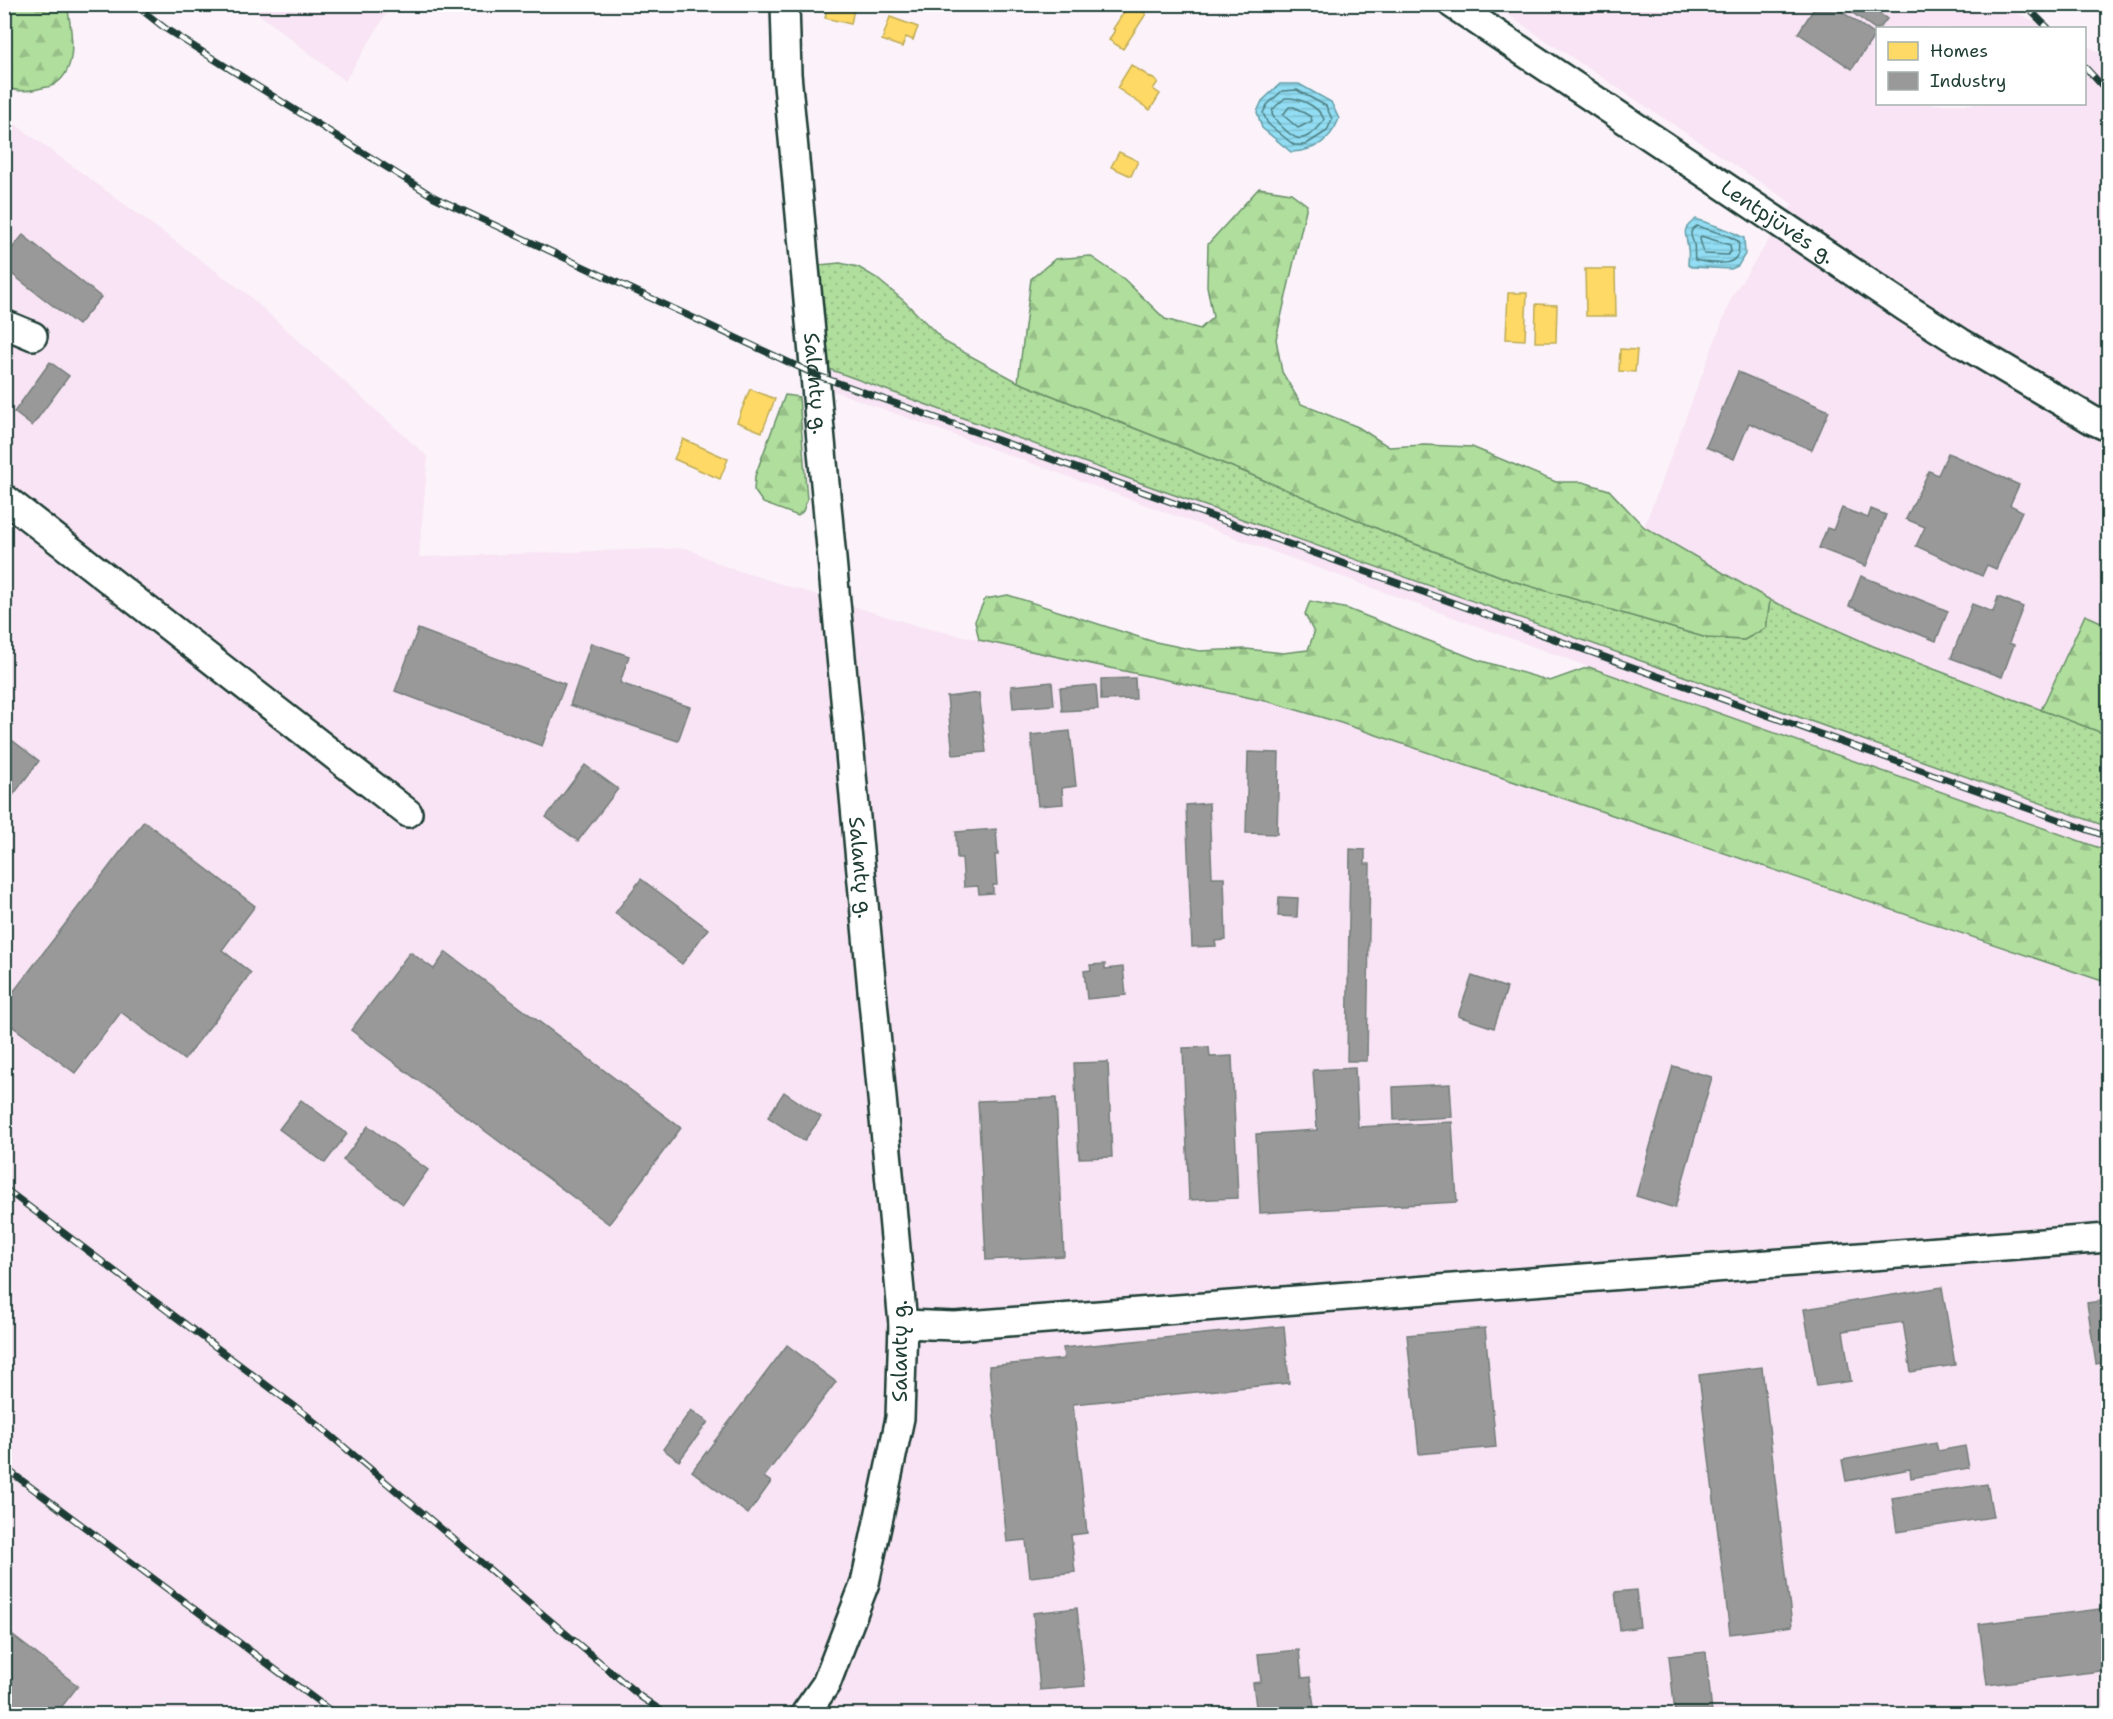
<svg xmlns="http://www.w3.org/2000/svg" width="2113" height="1719" viewBox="0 0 2113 1719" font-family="'Shantell Sans',sans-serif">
<defs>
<pattern id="green-dots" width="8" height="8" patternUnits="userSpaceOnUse" patternTransform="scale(1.5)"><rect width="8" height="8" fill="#b0de9d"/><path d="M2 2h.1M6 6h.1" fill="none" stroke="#97bf88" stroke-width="1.8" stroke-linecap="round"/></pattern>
<pattern id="forest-firs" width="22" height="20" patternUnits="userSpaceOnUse" patternTransform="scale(1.5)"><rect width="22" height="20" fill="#b0de9d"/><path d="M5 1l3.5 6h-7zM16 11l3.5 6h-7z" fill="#97bf88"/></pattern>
<pattern id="water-rules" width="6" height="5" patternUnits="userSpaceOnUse" patternTransform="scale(1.5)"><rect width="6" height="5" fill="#92ddf3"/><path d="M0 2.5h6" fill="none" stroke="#7dbfd1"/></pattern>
</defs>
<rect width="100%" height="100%" fill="#fcf3fa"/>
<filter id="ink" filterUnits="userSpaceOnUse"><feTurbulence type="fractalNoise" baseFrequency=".0167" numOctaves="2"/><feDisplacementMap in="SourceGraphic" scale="12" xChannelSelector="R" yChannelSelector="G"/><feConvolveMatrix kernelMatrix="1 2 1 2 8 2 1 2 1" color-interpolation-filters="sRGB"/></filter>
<g filter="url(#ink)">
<!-- built -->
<g fill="#f8e4f4">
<path d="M1997,4L2049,28H1878V104H2084L2085,45L2108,56V625L2085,615L2041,710L1873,646L1770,600L1644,527L1732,296L1793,204L1493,5Z"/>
<path d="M247,5H392L345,81Z"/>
<path d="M4,116L246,293L428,457L419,557L687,548L726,567L921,627L1270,702L1341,723L2108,983V1714H5Z"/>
<path d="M826,368L1152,487L2108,827V851L1589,667L828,389Z"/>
</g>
<!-- green -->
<path fill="url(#green-dots)" stroke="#688e68" stroke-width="1.5" d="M840,263L858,267L875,277L904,301L945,342L1018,382L1240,470L1402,539L1513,581L1707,638L1744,640L1766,628L1770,600L1873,646L2108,735V827L1152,487L826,368L820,265Z"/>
<!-- forest -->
<g fill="url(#forest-firs)" stroke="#688e68" stroke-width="1.5">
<path d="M4,5H67C71,27 80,69 55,84C52,87 45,87 42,88C29,92 17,92 5,87Z"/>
<path d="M1259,188L1291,193L1307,205L1276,339L1282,372L1301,404L1358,427L1389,447L1424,445L1472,447L1556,482H1583L1609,490L1644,527L1770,600L1766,628L1744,640L1707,638L1513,581L1402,539L1240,470L1018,382L1031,279L1055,259L1090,256L1124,279L1165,319L1200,329L1213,317L1207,286L1208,244Z"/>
<path d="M785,395L799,397L807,500L803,511L798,516L763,503L754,490L755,476Z"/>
<path d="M1008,595L1151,641L1199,651L1246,649L1283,653L1308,650L1314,633L1305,614L1310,601L1348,609L1475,659L1550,681L1589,667L2108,851V983L1341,723L1270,702L979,640L975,621L985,599Z"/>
<path d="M2085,615L2108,625V735L2041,710Z"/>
</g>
<!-- water -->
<g fill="url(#water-rules)" stroke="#649da7" stroke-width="1.5">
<path d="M1280,84H1299L1331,102L1339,119C1330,141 1315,151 1291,152L1262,128L1257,112L1262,101Z"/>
<path d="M1696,219L1728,230L1744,238L1745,254L1738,266L1731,269L1692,267L1688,265C1688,260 1689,254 1688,249C1687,233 1679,231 1696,219Z"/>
</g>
<!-- homes -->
<g fill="#ffd966" stroke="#bcaa57" stroke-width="1.5">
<path d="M828,4H855L851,24L825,18Z"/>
<path d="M1129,4H1132L1146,14L1123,49L1109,40L1115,30L1113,29Z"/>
<path d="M890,17L918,27L913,40L906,37L902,47L882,40Z"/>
<path d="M1131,65L1158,82L1153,89L1160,94L1150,110L1117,88Z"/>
<path d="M1119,152L1138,161L1131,176L1111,167Z"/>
<path d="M1585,269H1615L1616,316H1586Z"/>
<path d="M1508,293H1527L1525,340L1506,339Z"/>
<path d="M1536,304L1557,305L1556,342H1535Z"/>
<path d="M1620,349L1637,350L1635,372L1619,371Z"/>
<path d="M750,389L775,399L762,432L737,422Z"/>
<path d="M683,439L728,459L720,479L674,459Z"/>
</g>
<!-- industry -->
<g fill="#999" stroke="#747d7b" stroke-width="1.5">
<path d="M1817,4H1831L1875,35L1852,69L1798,33Z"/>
<path d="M1840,4H1866L1887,19L1880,28H1878V31Z"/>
<path d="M23,235L101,297L78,325L4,268V258Z"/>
<path d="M50,362L69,376L32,426L14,412Z"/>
<path d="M1738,372L1829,411L1812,450L1749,423L1734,459L1706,447Z"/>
<path d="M1948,453L2019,485L2010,505L2022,511L1996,569L1987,565L1982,576L1916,546L1925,527L1906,519L1929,471L1938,475Z"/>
<path d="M1842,508L1868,518L1871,509L1886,515L1866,566L1819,548L1827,528L1833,530Z"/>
<path d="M1861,576L1948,611L1936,641L1849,606Z"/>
<path d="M1998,597L2023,607L2009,643L2014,645L2002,677L1951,658L1972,604L1993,612Z"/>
<path d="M418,629L565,684L542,746L395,691Z"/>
<path d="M591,643L629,656L620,683L690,707L678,741L570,705Z"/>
<path d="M1135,678L1136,699L1101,700V679Z"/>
<path d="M1052,682L1054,705L1013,708L1011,686Z"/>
<path d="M1096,685L1098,709L1062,711L1060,688Z"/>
<path d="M979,693L986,752L953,755L947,697Z"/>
<path d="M1070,731L1076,786L1062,788L1063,804L1038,806L1031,735Z"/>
<path d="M4,734L39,761L4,807Z"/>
<path d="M1248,752L1279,753L1277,834L1246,833Z"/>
<path d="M585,765L618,789L578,841L546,817Z"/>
<path d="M1209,803L1212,877H1224L1226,940L1215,941L1216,946L1192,947L1186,805Z"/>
<path d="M144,821L255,906L222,950L251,973L184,1060L121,1012L75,1073L4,1020V1004Z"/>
<path d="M996,829L998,855H995L997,885H993V893L979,894L978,886L964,887L962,858H957L956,832Z"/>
<path d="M1350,849L1365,850V864H1370L1367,1061H1347Z"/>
<path d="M641,879L708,929L682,964L615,913Z"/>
<path d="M1279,897L1298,898L1297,917L1278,916Z"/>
<path d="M410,952L434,969L446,952L681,1128L609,1224L351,1030Z"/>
<path d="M1105,964V969L1123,967L1126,995L1087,999L1084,971L1091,970L1090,965Z"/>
<path d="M1472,976L1507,988L1494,1028L1458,1016Z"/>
<path d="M1209,1047L1210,1057L1232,1056L1238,1198L1189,1200L1183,1048Z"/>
<path d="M1108,1062L1112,1157L1079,1158L1074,1063Z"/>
<path d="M1673,1066L1712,1077L1675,1208L1636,1196Z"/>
<path d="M1355,1068L1358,1127L1452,1122L1457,1202L1260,1213L1256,1134L1317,1130L1313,1070Z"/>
<path d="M1450,1084L1452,1117L1394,1120L1393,1087Z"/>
<path d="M784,1092L821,1117L804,1141L768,1117Z"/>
<path d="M1056,1098L1064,1256L986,1260L978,1101Z"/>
<path d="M301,1100L347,1134L325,1163L279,1129Z"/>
<path d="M368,1126L428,1170L403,1204L343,1160Z"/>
<path d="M1942,1287L1955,1365L1911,1372L1903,1322L1843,1331L1851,1381L1817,1386L1804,1309Z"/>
<path d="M2108,1300V1362L2096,1364L2087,1303Z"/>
<path d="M1284,1326L1289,1383L1073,1404L1087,1533L1071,1535L1075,1572L1030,1577L1026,1540L1007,1542L989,1366L1064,1359L1063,1348Z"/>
<path d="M1485,1328L1496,1447L1419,1454L1407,1335Z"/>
<path d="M787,1345L836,1382L764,1477L771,1482L748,1514L692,1471Z"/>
<path d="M1762,1367L1792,1626L1730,1634L1699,1375Z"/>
<path d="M691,1410L708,1422L679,1461L663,1449Z"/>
<path d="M1936,1443L1938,1451L1965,1446L1969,1468L1911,1478L1910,1469L1846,1481L1842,1460Z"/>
<path d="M1987,1484L1993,1517L1897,1532L1892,1498Z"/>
<path d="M1636,1590L1640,1627L1620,1630L1615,1592Z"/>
<path d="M1077,1608L1085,1686L1040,1690L1033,1613Z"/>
<path d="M2108,1608V1670L1987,1685L1979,1624Z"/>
<path d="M4,1629L78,1686L56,1714H10L4,1710Z"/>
<path d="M1299,1650L1302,1678L1310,1677L1315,1714H1257L1253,1683L1261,1682L1258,1654Z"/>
<path d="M1706,1652L1712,1714H1675L1669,1656Z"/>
</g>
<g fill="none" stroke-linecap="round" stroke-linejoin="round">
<!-- shore -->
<g stroke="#4d7d80" stroke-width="1.5">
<path d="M1297,90L1326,106L1332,119L1327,131L1305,145H1294L1268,124L1263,113L1267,105L1282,91Z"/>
<path d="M1285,98C1299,97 1318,106 1324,119C1321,127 1306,141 1297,138C1290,136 1274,120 1272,114L1273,109Z"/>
<path d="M1289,107H1294L1311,117L1312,121L1298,128L1283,115Z"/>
<path d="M1697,226L1726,235L1738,241C1744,270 1713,264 1695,260C1694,255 1695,249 1694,244C1691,236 1688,231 1697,226Z"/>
<path d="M1701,236L1730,245L1731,251L1728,255L1704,254L1700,239Z"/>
</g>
<defs>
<g id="minor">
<path id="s1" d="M785,4L787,74L903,1324L900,1418L865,1583L826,1684L805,1714"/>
<path id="s2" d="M1452,4L1905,307L1960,342L2092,420L2108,427"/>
<path d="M4,324L33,336"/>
<path d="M4,498L408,813"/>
<path d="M903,1324L955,1326L2108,1238"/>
</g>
</defs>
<!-- minor casing -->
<use href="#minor" stroke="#1f3d34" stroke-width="32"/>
<!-- minor -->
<use href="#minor" stroke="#fff" stroke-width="27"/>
<defs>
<g id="rail">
<path d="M134,4L166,29L434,197L816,375L2108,837"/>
<path d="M2024,4L2048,28"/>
<path d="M2084,66L2108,92"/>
<path d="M4,1188L305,1414L641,1697L666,1714"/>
<path d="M4,1467L335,1714"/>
</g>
</defs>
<!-- rail casing -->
<use href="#rail" stroke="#1f3d34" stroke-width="7"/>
<!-- rail -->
<use href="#rail" stroke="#fff" stroke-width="4.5" stroke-dasharray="14" stroke-linecap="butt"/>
</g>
</g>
<g text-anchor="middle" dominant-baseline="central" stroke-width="6" stroke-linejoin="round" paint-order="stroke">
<!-- street labels -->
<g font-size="21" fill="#1f3d34" stroke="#fff">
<text stroke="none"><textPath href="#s2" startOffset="392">Lentpjūvės g.</textPath></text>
<text stroke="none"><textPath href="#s1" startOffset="381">Salantų g.</textPath></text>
<text stroke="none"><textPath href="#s1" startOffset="867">Salantų g.</textPath></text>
<text transform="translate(900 1351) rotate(-90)">Salantų g.</text>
</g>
</g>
<!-- margin -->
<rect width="2113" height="1719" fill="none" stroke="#fff" stroke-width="24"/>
<rect x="12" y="12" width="2089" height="1695" fill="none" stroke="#1f3d34" stroke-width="2" filter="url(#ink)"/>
<!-- legend -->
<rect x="1876" y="27" width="210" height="78" fill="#ffffff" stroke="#a5b1ae" stroke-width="1.5"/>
<rect x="1888" y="42" width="30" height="18" fill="#ffd966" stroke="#a5b1ae" stroke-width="1.5"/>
<text x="1930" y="57" font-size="18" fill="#1f3d34">Homes</text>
<rect x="1888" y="72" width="30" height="18" fill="#999999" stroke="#a5b1ae" stroke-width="1.5"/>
<text x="1930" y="87" font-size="18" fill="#1f3d34">Industry</text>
</svg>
